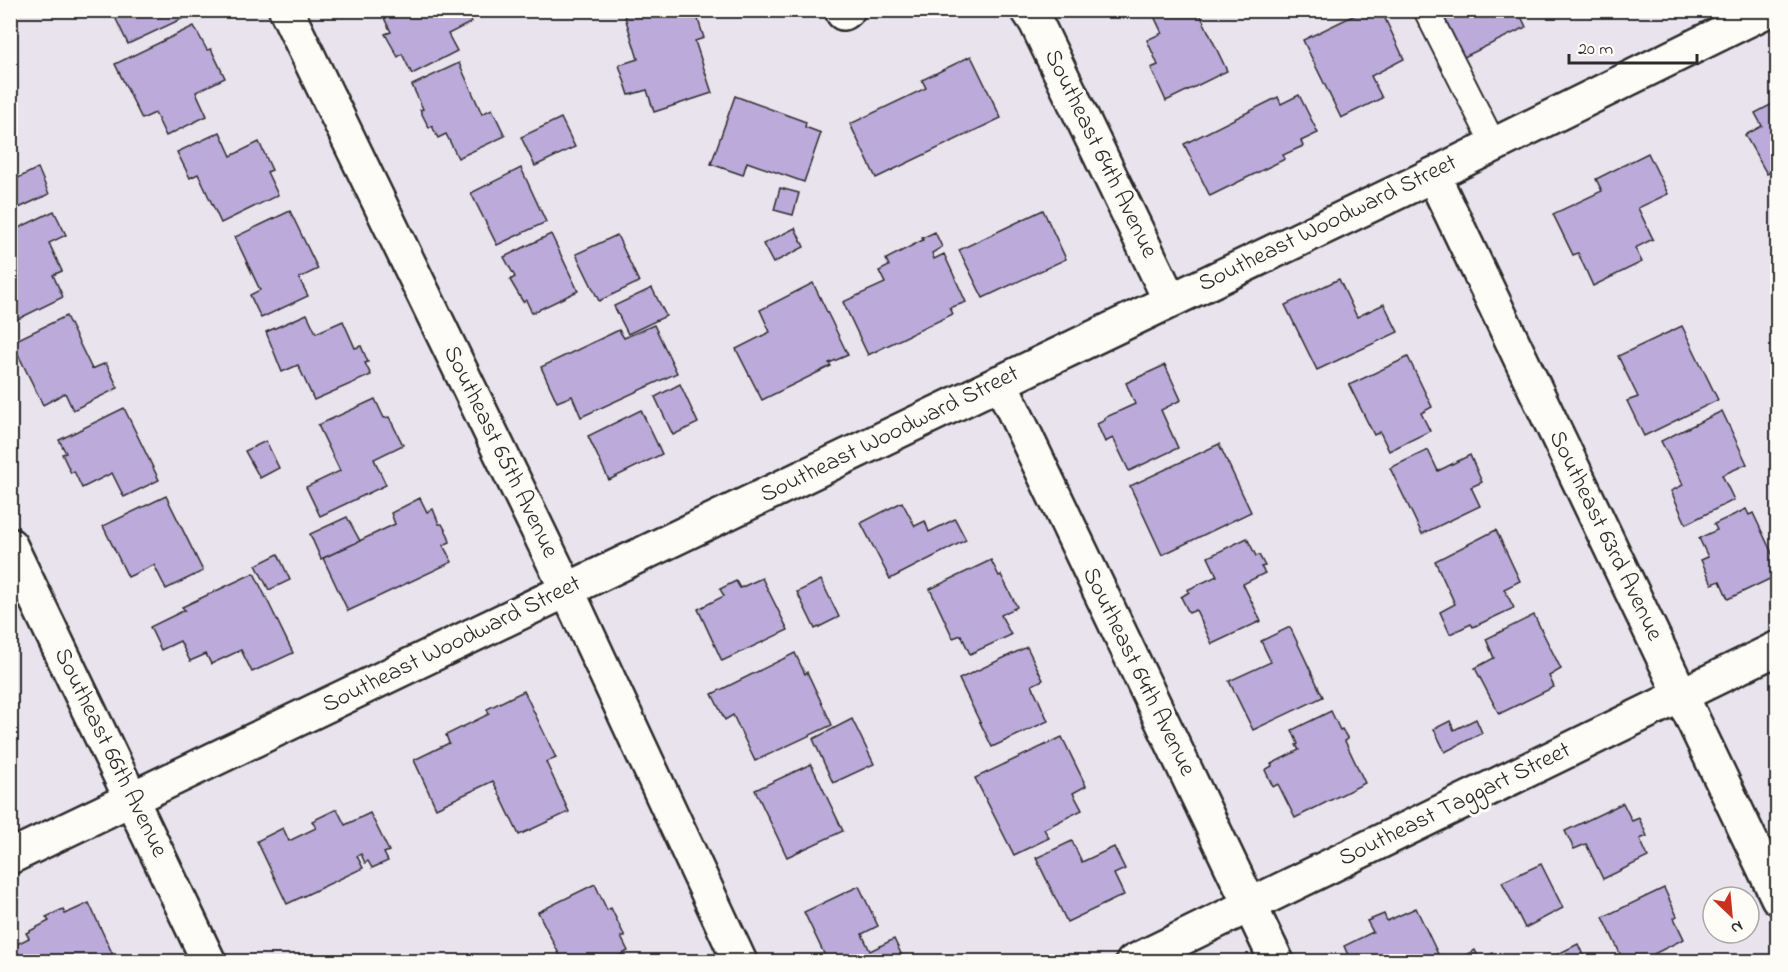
<svg xmlns="http://www.w3.org/2000/svg" width="1788" height="972" viewBox="0 0 1788 972" font-family="'Indie Flower',sans-serif">
<rect width="100%" height="100%" fill="#e9e3ee"/>
<filter id="ink" filterUnits="userSpaceOnUse"><feTurbulence type="fractalNoise" baseFrequency=".0167" numOctaves="2"/><feDisplacementMap in="SourceGraphic" scale="12" xChannelSelector="R" yChannelSelector="G"/><feConvolveMatrix kernelMatrix="1 2 1 2 8 2 1 2 1" color-interpolation-filters="sRGB"/></filter>
<g filter="url(#ink)">
<!-- building -->
<g fill="#bbaada" stroke="#2b2b2b" stroke-width="1.5">
<path d="M118,10H185L188,16L128,44L114,15L120,13Z"/>
<path d="M380,10H466L472,22L448,34L457,51L412,74L402,54L398,57L385,34L391,32Z"/>
<path d="M634,10H695L704,38L695,41L712,93L654,112L647,90L629,95L619,65L638,59L624,14Z"/>
<path d="M1161,10H1198L1227,71L1166,101L1151,68L1158,65L1147,40L1162,33L1153,14Z"/>
<path d="M1365,10H1381L1404,59L1371,76L1382,98L1341,118L1303,40Z"/>
<path d="M1439,10H1518L1526,27L1462,58Z"/>
<path d="M194,26L207,50L211,49L225,78L196,92L207,116L166,136L155,113L142,119L115,64Z"/>
<path d="M971,56L1001,118L876,178L850,124L926,88L922,80Z"/>
<path d="M459,63L482,114L492,109L505,136L458,158L446,134L438,138L432,126L429,128L420,110L423,109L412,85Z"/>
<path d="M1299,95L1318,133L1301,141L1303,146L1283,155L1285,159L1210,196L1184,144L1278,97L1281,104Z"/>
<path d="M735,96L806,122L805,127L821,133L804,182L747,162L743,175L711,164Z"/>
<path d="M1778,101V168L1767,174L1745,135L1762,126L1755,113Z"/>
<path d="M561,118L575,147L535,166L521,137Z"/>
<path d="M220,132L231,156L259,142L272,170L267,172L278,195L221,223L198,174L190,178L177,152Z"/>
<path d="M1648,153L1668,194L1638,208L1653,239L1635,248L1642,262L1593,286L1578,253L1573,255L1553,214L1602,191L1596,179Z"/>
<path d="M38,168L49,194L10,212V182Z"/>
<path d="M521,168L546,222L497,245L471,193Z"/>
<path d="M780,188L799,193L793,215L774,210Z"/>
<path d="M1043,210L1066,259L983,298L959,250Z"/>
<path d="M54,211L66,235L49,243L62,271L53,275L63,297L10,323V232Z"/>
<path d="M290,211L318,269L299,278L308,296L261,318L250,295L260,290L235,237Z"/>
<path d="M795,228L804,247L773,263L763,244Z"/>
<path d="M935,232L942,247L932,253L934,259L944,254L966,302L950,308L953,314L868,355L843,302L885,283L879,271L889,266L886,259L923,240L922,238Z"/>
<path d="M551,234L578,291L532,313L526,300L523,302L510,280L515,277L504,257Z"/>
<path d="M617,235L639,282L599,301L576,254Z"/>
<path d="M1339,279L1357,317L1384,304L1398,332L1317,370L1285,305Z"/>
<path d="M813,283L848,355L829,363L831,366L762,400L736,349L770,332L760,310Z"/>
<path d="M652,288L666,316L628,334L614,306Z"/>
<path d="M307,314L316,333L343,321L355,348L361,346L368,362L365,363L371,375L314,400L298,365L282,372L266,332Z"/>
<path d="M66,316L92,369L106,363L118,388L73,410L65,393L43,405L12,342Z"/>
<path d="M654,325L677,373L581,417L572,396L557,402L541,367L619,330L624,338Z"/>
<path d="M1682,326L1718,400L1644,436L1627,401L1638,397L1618,356Z"/>
<path d="M1408,357L1432,407L1421,413L1430,431L1389,451L1380,432L1374,435L1349,385Z"/>
<path d="M1165,365L1181,400L1161,410L1178,448L1129,471L1113,438L1105,442L1097,424L1105,420L1104,418L1135,404L1126,383Z"/>
<path d="M680,384L698,423L673,435L655,397Z"/>
<path d="M375,399L384,418L389,417L403,445L374,459L386,485L320,516L306,487L340,471L318,425Z"/>
<path d="M124,408L159,480L124,497L112,473L82,488L74,471L71,473L62,454L66,453L59,440Z"/>
<path d="M641,410L662,454L609,480L588,436Z"/>
<path d="M1722,411L1747,464L1722,475L1734,500L1686,524L1671,491L1683,485L1661,441Z"/>
<path d="M266,441L279,468L260,478L245,451Z"/>
<path d="M1219,444L1251,512L1162,555L1130,486Z"/>
<path d="M1428,450L1438,471L1470,455L1482,482L1471,487L1480,506L1422,534L1390,468Z"/>
<path d="M166,496L203,571L166,589L154,565L128,577L103,526Z"/>
<path d="M420,498L427,512L433,509L439,524H442L448,535L450,542L443,545L452,562L348,611L323,558L395,524L391,513Z"/>
<path d="M902,502L915,526L925,521L929,532L955,519L966,540L890,579L861,523Z"/>
<path d="M1746,509L1749,515L1753,513L1778,566V575L1728,599L1720,581L1712,584L1701,560L1708,557L1699,538L1717,530L1714,524Z"/>
<path d="M347,517L360,541L321,559L310,534Z"/>
<path d="M1496,530L1520,581L1504,589L1514,608L1473,627L1471,624L1450,634L1440,612L1455,604L1435,561Z"/>
<path d="M1247,538L1256,556L1259,555L1265,566L1261,567L1265,573L1243,584L1261,621L1212,644L1196,610L1189,613L1181,597L1189,592L1187,590L1217,576L1208,557Z"/>
<path d="M278,554L290,580L269,590L256,565Z"/>
<path d="M991,560L999,576L1001,575L1017,607L1001,615L1011,635L970,654L961,635L953,638L930,589Z"/>
<path d="M254,573L293,653L252,672L241,650L211,664L206,654L190,661L180,641L161,650L150,627L185,610L182,607Z"/>
<path d="M762,578L788,630L722,661L698,609L724,596L720,589L736,581L740,588Z"/>
<path d="M821,580L839,617L815,629L797,592Z"/>
<path d="M1534,615L1561,669L1549,676L1554,687L1499,714L1475,668L1494,658L1486,639Z"/>
<path d="M1290,627L1323,697L1253,730L1229,681L1271,662L1261,641Z"/>
<path d="M1027,647L1043,680L1032,685L1048,721L992,747L959,679Z"/>
<path d="M795,653L805,674L807,672L832,725L755,761L733,715L725,720L712,694Z"/>
<path d="M524,691L556,758L546,762L569,812L519,835L493,781L436,808L414,760L449,743L446,735L489,714L487,709Z"/>
<path d="M1331,711L1340,730L1342,729L1348,739L1345,741L1365,783L1295,818L1278,784L1273,787L1265,770L1272,766L1271,764L1299,750L1296,745L1298,744L1292,730Z"/>
<path d="M852,719L874,764L833,783L813,739Z"/>
<path d="M1476,719L1482,733L1445,752L1434,729L1450,721L1454,730Z"/>
<path d="M1062,737L1086,786L1073,793L1082,810L1044,829L1049,838L1014,855L975,778Z"/>
<path d="M811,764L843,831L787,857L755,790Z"/>
<path d="M1623,803L1632,821L1639,818L1647,836L1640,839L1648,857L1603,879L1586,844L1574,849L1565,831Z"/>
<path d="M337,809L345,825L370,813L389,851L384,853L388,861L372,868L368,861L365,863L361,854L357,856L363,868L287,904L257,841L283,828L289,841L316,828L312,821Z"/>
<path d="M1072,841L1082,862L1114,847L1125,869L1114,874L1124,895L1067,922L1036,858Z"/>
<path d="M1541,864L1563,908L1525,928L1502,882Z"/>
<path d="M595,884L607,910L611,908L625,937H621L628,951L608,962H563L538,912Z"/>
<path d="M859,886L878,926L862,934L870,951L894,939L905,962H828L804,912Z"/>
<path d="M1664,888L1677,916L1674,918L1684,939L1638,962H1624L1603,917Z"/>
<path d="M89,903L113,955L100,962H18L11,947L29,938L26,933L49,921L46,917L63,909L65,914Z"/>
<path d="M1416,908L1439,956L1434,958L1436,962H1351L1344,946L1373,932L1367,921L1384,914L1387,921Z"/>
<path d="M1578,944L1586,962H1544V961Z"/>
<path d="M1475,950L1480,960L1493,953L1497,962H1452Z"/>
</g>
<g fill="none" stroke-linecap="round" stroke-linejoin="round">
<defs>
<path id="service" d="M1426,10L1494,145"/>
<g id="minor">
<path d="M286,10L567,590L740,962"/>
<path d="M1028,10L1036,22L1170,300"/>
<path d="M843,13L848,10"/>
<path d="M1433,175L1778,898"/>
<path d="M1000,382L1277,962"/>
<path d="M10,545L209,962"/>
<path d="M10,857L1433,175L1768,10"/>
<path d="M1133,962L1778,648"/>
</g>
</defs>
<!-- service casing -->
<use href="#service" stroke="#2b2b2b" stroke-width="28"/>
<!-- minor casing -->
<use href="#minor" stroke="#2b2b2b" stroke-width="38"/>
<!-- service -->
<use href="#service" stroke="#fdfcf7" stroke-width="24"/>
<!-- minor -->
<use href="#minor" stroke="#fdfcf7" stroke-width="33"/>
</g>
</g>
<g text-anchor="middle" dominant-baseline="central" stroke-width="6" stroke-linejoin="round" paint-order="stroke">
<!-- street labels -->
<g font-size="24" fill="#2b2b2b" stroke="#fdfcf7">
<text transform="translate(1100 154) rotate(64)">Southeast 64th Avenue</text>
<text transform="translate(1328 224) rotate(-26)">Southeast Woodward Street</text>
<text transform="translate(890 435) rotate(-26)">Southeast Woodward Street</text>
<text transform="translate(500 452) rotate(64)">Southeast 65th Avenue</text>
<text transform="translate(1605 536) rotate(64)">Southeast 63rd Avenue</text>
<text transform="translate(452 645) rotate(-26)">Southeast Woodward Street</text>
<text transform="translate(1138 672) rotate(64)">Southeast 64th Avenue</text>
<text transform="translate(110 753) rotate(64)">Southeast 66th Avenue</text>
<text transform="translate(1455 805) rotate(-26)">Southeast Taggart Street</text>
</g>
</g>
<!-- margin -->
<rect width="1788" height="972" fill="none" stroke="#fdfcf7" stroke-width="36"/>
<rect x="18" y="18" width="1752" height="936" fill="none" stroke="#2b2b2b" stroke-width="2" filter="url(#ink)"/>
<!-- north arrow -->
<g transform="translate(1731 915) rotate(154)"><circle r="28" fill="#fdfcf7" stroke="#a9a8a5" stroke-width="1.5"/>
<path d="M0-4.5L10 22L0 15L-10 22Z" fill="#c8321e"/>
<text y="-9" font-size="16" font-weight="bold" text-anchor="middle" fill="#2b2b2b">N</text>
</g>
<!-- scale -->
<path d="M1569 54v9h128v-9" fill="none" stroke="#2b2b2b" stroke-width="3"/>
<text x="1578" y="54" font-size="18" fill="#2b2b2b" stroke="#fdfcf7" stroke-width="4.5" paint-order="stroke">20 m</text>
</svg>
